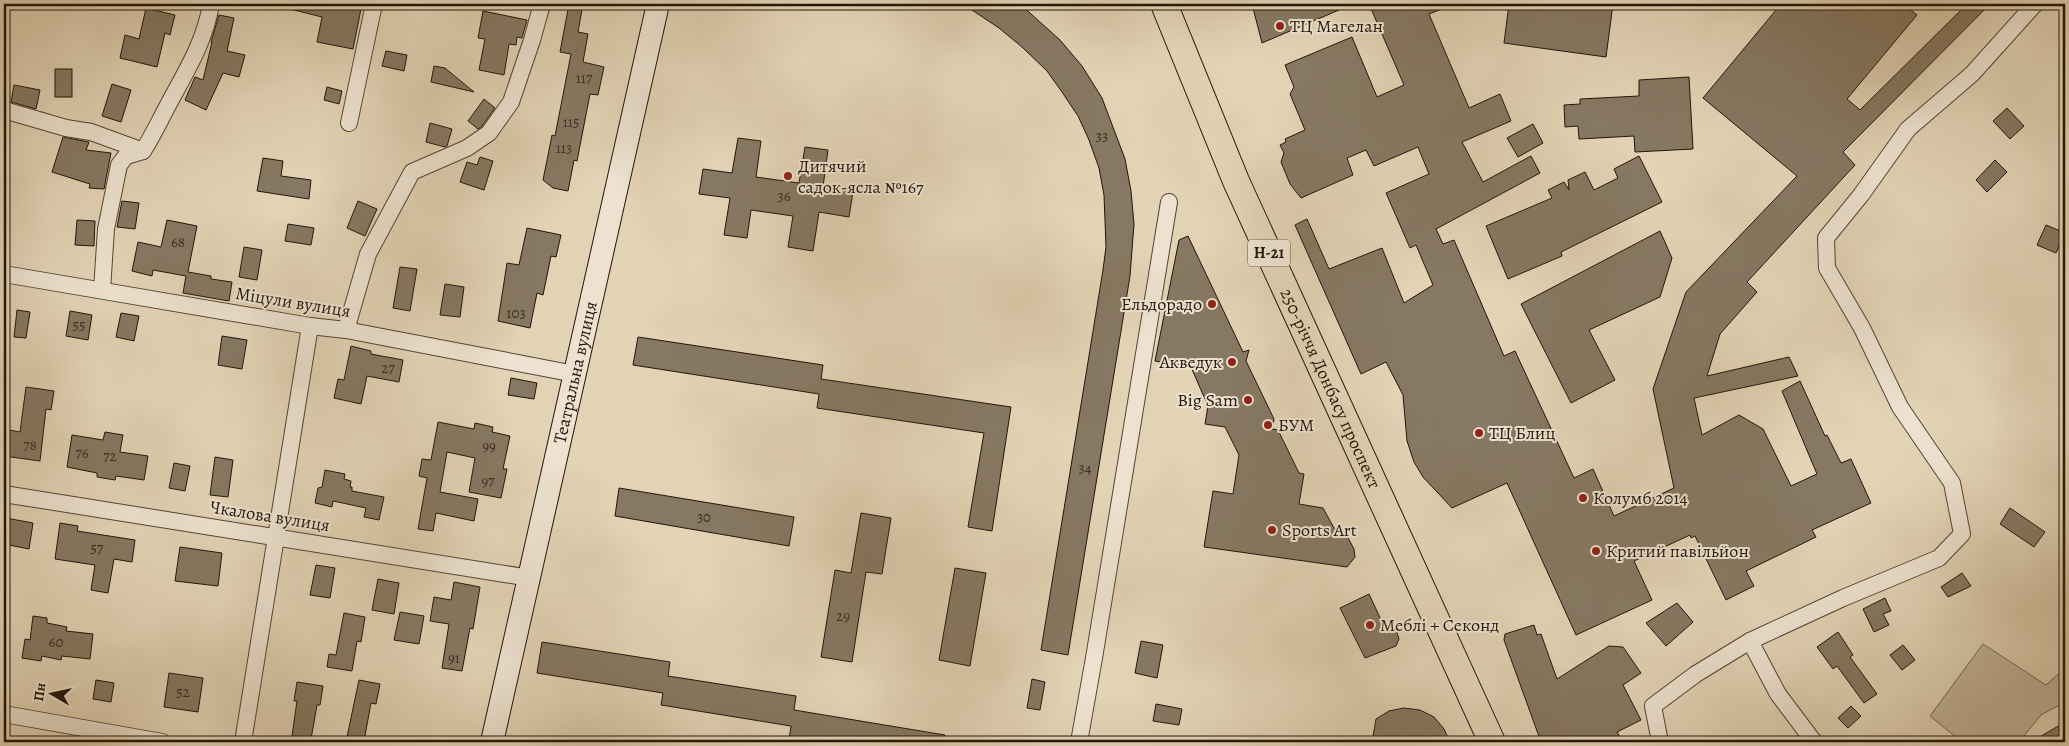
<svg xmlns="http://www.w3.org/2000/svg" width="2069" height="746" viewBox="0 0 2069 746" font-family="Alegreya,serif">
<rect width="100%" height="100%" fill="#e2d3b5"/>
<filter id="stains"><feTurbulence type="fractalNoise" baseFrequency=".004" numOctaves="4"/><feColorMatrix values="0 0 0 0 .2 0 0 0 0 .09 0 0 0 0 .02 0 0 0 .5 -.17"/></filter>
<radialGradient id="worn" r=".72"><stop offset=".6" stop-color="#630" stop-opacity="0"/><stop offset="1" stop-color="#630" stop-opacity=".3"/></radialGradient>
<!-- green -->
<path fill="#c1b398" stroke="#726450" d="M1983,644L2046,685L2065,668V702L2041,715L2019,742H1962L1930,716Z"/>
<!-- building -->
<g fill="#867862" stroke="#221609">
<path d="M291,4H362L353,49L317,42L322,17L290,9Z"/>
<path d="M569,4H583L578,32L588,34L583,62L604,67L598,95L590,94L577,161L574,160L568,191L553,188L543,180L552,135L555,136L571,54L560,52Z"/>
<path d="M963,4H1020L1060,40L1082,66L1102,98L1125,159L1131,191L1134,224L1130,276L1068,655L1041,650L1103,270L1106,247L1104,195L1099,168L1089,140L1078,116L1062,92L1047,71L1022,47L999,28Z"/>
<path d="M1252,4H1353L1262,43Z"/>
<path d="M1369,4H1452V5L1429,14L1469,108L1500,94L1511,121L1462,142L1483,182L1531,156L1540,173L1436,229L1443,244L1454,240L1504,356L1515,351L1574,478L1593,469L1614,516L1674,488L1653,389L1686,292L1797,176L1703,98L1781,4H1903L1917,15L1847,99L1860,110L1967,4H1990L1843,152L1855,165L1747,282L1757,292L1720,334L1707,376L1789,357L1798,376L1694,398L1702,435L1739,415L1763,429L1791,486L1817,474L1782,391L1800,381L1825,436L1827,435L1841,463L1851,459L1871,503L1812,530L1816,537L1746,571L1754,586L1726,600L1695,536L1691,538L1690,535L1634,561L1652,600L1576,635L1507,483L1452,508L1423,477L1414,462L1407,441L1403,395L1386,362L1361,374L1295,225L1307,219L1329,269L1382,248L1404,303L1433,285L1416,245L1410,248L1386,193L1429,174L1418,147L1374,166L1366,150L1347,158L1353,175L1301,198L1290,184L1281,162L1284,153L1280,145L1286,142L1285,139L1305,130L1290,94L1294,87L1285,65L1352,37L1377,97L1404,85Z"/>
<path d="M1509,4H1613L1606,57L1504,43Z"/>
<path d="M146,8L175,15L170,35L165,33L157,67L120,58L125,35L139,39Z"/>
<path d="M483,11L527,20L522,38L517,37L516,45L509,44L504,75L479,70L485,39L478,38Z"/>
<path d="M219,15L234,18L227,51L245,55L239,77L223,73L206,110L185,100L195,77L203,80L212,42H211Z"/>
<path d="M386,51L407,55L404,71L382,66Z"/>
<path d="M434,66L445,68L474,92L431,82Z"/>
<rect x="55" y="69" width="17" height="28"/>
<path d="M1689,77L1693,149L1635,152L1634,136L1579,139L1578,126L1565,127L1564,105L1580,104V99L1639,96V80Z"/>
<path d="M112,84L131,90L121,122L102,116Z"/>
<path d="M14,85L40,90L36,109L11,102Z"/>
<path d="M327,87L342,91L339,104L324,100Z"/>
<path d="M484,99L495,108L482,126L478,129L468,121Z"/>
<path d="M2007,108L2024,126L2010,139L1993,121Z"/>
<path d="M430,123L452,129L447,146L445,147L426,142Z"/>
<path d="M1533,124L1543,143L1518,157L1507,138Z"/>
<path d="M63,137L89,142L86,150L111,153L104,189L89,188L90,184L52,172Z"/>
<path d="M738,138L761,141L756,177L799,183L805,147L828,150L823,187L853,192L849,217L819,212L813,251L788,247L793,216L751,210L747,238L724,235L730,198L699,194L703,169L732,173Z"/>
<path d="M1639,156L1662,202L1561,252L1562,256L1508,279L1486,226L1552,198L1548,190L1564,182L1569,190L1568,180L1585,172L1594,190L1618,178L1614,169Z"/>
<path d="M480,157L493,161L484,190L460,182L467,162L477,165Z"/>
<path d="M263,158L283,161L281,176L311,180L309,199L257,191Z"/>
<path d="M1995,160L2007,172L1987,192L1976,180Z"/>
<path d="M122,201L139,203L135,229L117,227Z"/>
<path d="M358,201L377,209L365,236L347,228Z"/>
<path d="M77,220L95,221L94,246L75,245Z"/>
<path d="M167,220L197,226L188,272L211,276V279L232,282L229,301L183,293L186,276L153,270L152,276L132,271L138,242L161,247Z"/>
<path d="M288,224L314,228L311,245L285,241Z"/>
<path d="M2046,225L2065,233L2056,253L2037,245Z"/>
<path d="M527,228L561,235L556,257L551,256L543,295L537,293L530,328L498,321L507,263L519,265Z"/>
<path d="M1660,231L1672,258L1660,297L1589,330L1615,380L1571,403L1521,304Z"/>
<path d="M1188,236L1243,352L1249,350L1246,361L1274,419L1272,429L1278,430L1299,473L1304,474L1299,504L1323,508L1334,528L1347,536L1354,549L1355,557L1347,567L1204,547L1213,491L1233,494L1239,455L1225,427L1205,424L1208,406L1191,367L1155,361L1179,240Z"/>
<path d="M244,247L262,250L257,280L239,277Z"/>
<path d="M400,267L417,269L410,311L393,308Z"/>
<path d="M445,284L464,287L460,317L440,315Z"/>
<path d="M17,310L30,312L26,338L14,337Z"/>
<path d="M70,311L92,315L88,340L66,336Z"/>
<path d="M121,313L139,316L134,341L116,337Z"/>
<path d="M222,336L247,340L242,369L218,365Z"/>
<path d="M638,337L823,365L821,379L1011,407L992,531L968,527L984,433L817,408L819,394L633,365Z"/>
<path d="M351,346L371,351V354L403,360L399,382L367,376L361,404L334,398L338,379L344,380Z"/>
<path d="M511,378L537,383L534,399L508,395Z"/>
<path d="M26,387L54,391L51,410L46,409L40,461L4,456V429L20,432Z"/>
<path d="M438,422L474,429L475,423L493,427L492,432L510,436L503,469H507L501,498L469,492L475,458L447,452L440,492L478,499L474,521L436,513L433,531L418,529L427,478L419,476L422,459L431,460Z"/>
<path d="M105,432L123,435L120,452L148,456L144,480L116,476L115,480L97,477V473L67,467L72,435L103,440Z"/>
<path d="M215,457L233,460L228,497L210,495Z"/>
<path d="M174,463L190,466L185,491L169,488Z"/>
<path d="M325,470L345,474L344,479L351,481L350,487H352V491L384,497L379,520L364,517L366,508L333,501L332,507L315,503L318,488L322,487Z"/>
<path d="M619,488L794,517L789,546L615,516Z"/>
<path d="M2010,508L2045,532L2034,547L2000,524Z"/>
<path d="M861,513L891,518L882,574L866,572L852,662L821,657L835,570L851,573Z"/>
<path d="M6,518L33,523L29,549L4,544Z"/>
<path d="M60,523L78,526L77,531L135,540L132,562L114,559L108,593L91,590L95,565L55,559Z"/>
<path d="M180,547L222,553L218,586L175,581Z"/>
<path d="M316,565L335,568L330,598L310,595Z"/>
<path d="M955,568L986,573L970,666L939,660Z"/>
<path d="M1962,573L1971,586L1948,597L1941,587Z"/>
<path d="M378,579L399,583L394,614L372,610Z"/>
<path d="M454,582L480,587L473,629L470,628L462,671L442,668L449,624L430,621L434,597L451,600Z"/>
<path d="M1369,594L1383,624L1395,626L1399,639L1396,646L1365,658L1340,608Z"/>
<path d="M1885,598L1891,611L1883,614L1889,625L1874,632L1863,609Z"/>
<path d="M1677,603L1693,622L1666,646L1646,623Z"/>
<path d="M400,612L424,616L419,644L394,640Z"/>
<path d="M344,613L365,617L361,642L357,641L352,671L327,667L329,654L336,655Z"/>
<path d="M33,616L47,618V623L67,627L66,631L93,634L90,659L62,656L61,660L42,656L41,661L22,658L25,639L30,640Z"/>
<path d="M1534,625L1537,635L1541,634L1557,679L1609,646L1623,647L1641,673L1623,685L1641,720L1617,732L1623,742H1541L1504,640L1505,634Z"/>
<path d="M1838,632L1853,655L1850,657L1877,694L1864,703L1837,666L1833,669L1817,647Z"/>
<path d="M1141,641L1163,645L1157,678L1135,673Z"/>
<path d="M542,642L670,662L668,676L796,696L794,710L945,735L944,742H803L789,740L791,726L661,705L663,693L537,673Z"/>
<path d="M1903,645L1915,660L1902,670L1890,655Z"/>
<path d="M169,673L203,678L198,712L164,707Z"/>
<path d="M1032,679L1045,682L1040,710L1027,708Z"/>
<path d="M96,680L114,683L111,702L93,699Z"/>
<path d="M359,680L380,684L376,704L371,703L364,741L347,737Z"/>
<path d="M297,682L323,686L320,705H317L311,739L292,736L297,701H294Z"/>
<path d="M1156,704L1182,709L1179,725L1153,721Z"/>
<path d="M1851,706L1861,716L1848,728L1838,718Z"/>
<path d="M1404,708L1420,710L1434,717L1444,729L1450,742H1372L1376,719L1389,711Z"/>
<path d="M2060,725L2065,734V742H2031Z"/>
</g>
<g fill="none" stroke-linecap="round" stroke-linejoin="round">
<defs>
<g id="street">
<path d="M4,110L66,128L91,132L143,151"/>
<path d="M349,123L374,4"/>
<path d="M4,274L310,326L346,330L575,374"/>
<path d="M102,290L106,229L119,165L126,156L143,151C152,137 159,122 167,107C185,73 205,42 211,4"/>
<path d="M346,330L368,254L412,172L467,148L489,133L511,102L532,40L542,4"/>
<path d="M4,494L530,578"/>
<path d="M1750,641L1778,694L1814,742"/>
<path d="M4,714L162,742"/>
<path d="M243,742L310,326"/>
<path d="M1079,742L1094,658L1169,202"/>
<path d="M1660,742L1653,706L1696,674L1750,641L1843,598L1939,558L1962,534L1952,483L1900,407L1862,328L1827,268L1826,238L1861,195L1908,129L1972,74L2035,4"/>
</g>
<g id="secondary">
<path id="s1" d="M492,742L658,4"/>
</g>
<g id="primary">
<path id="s2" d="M1164,4L1236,181L1492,742"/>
</g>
</defs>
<!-- street casing -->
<use href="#street" stroke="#524534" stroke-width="18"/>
<!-- secondary casing -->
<use href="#secondary" stroke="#221609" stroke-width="24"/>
<!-- primary casing -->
<use href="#primary" stroke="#221609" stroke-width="28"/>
<!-- street -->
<use href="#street" stroke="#ece2cf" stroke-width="16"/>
<!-- secondary -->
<use href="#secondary" stroke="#ece2cf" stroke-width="22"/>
<!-- primary -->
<use href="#primary" stroke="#e2d3b5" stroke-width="26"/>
</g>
<!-- markers -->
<g fill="#8f2418" stroke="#ece2cf" stroke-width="2">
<circle cx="1280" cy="26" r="5"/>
<circle cx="788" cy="176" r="5"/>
<circle cx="1212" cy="304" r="5"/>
<circle cx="1232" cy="362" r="5"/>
<circle cx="1248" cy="400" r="5"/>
<circle cx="1268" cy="425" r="5"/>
<circle cx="1479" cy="433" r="5"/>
<circle cx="1583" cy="498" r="5"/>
<circle cx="1272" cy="530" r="5"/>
<circle cx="1596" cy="551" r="5"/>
<circle cx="1370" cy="625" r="5"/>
</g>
<g text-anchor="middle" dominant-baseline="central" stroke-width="4" stroke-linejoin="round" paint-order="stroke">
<!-- number labels -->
<g font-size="15" fill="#3b2e1f">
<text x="584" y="78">117</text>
<text x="571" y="122">115</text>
<text x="1102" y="136">33</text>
<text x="564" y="148">113</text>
<text x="784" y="196">36</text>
<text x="178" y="242">68</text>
<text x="516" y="313">103</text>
<text x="79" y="325">55</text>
<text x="388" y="368">27</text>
<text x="30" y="445">78</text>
<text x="489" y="446">99</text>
<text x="82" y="453">76</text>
<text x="110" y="456">72</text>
<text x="1085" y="468">34</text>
<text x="488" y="481">97</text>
<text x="704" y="517">30</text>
<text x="97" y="548">57</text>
<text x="843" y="616">29</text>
<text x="56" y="642">60</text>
<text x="454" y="658">91</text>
<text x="183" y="692">52</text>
</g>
<!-- shield labels -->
<rect fill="#ece2cf" stroke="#5f5344" stroke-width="1" x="1248" y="239.5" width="42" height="27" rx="4"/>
<g font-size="16" font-weight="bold" fill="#221609">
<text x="1269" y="253">Н-21</text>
</g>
<!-- poi labels -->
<g font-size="18" fill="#221609" stroke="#ece2cf" text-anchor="start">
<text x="1290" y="26">ТЦ Магелан</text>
<text x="798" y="166">Дитячий<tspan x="798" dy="21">садок-ясла №167</tspan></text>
<text x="1202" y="304" text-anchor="end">Ельдорадо</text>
<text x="1222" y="362" text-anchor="end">Акведук</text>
<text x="1238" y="400" text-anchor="end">Big Sam</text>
<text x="1278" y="425">БУМ</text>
<text x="1489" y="433">ТЦ Блиц</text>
<text x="1593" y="498">Колумб 2014</text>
<text x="1282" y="530">Sports Art</text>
<text x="1606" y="551">Критий павільйон</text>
<text x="1380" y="625">Меблі + Секонд</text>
</g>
<!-- street labels -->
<g font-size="18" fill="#221609" stroke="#ece2cf">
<text transform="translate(293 302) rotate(9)">Міцули вулиця</text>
<text stroke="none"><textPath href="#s1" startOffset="379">Театральна вулиця</textPath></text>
<text stroke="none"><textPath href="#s2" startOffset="419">250-річчя Донбасу проспект</textPath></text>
<text transform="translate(270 516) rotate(9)">Чкалова вулиця</text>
</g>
</g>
<!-- margin -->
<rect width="2069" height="746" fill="none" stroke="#e2d3b5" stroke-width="20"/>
<rect x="5" y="5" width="2059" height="736" fill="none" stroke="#221609" stroke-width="2.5"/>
<rect x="10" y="10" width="2049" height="726" fill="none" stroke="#221609"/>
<!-- north arrow -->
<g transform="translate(52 694) rotate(279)" stroke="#ece2cf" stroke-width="4" paint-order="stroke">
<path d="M0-4L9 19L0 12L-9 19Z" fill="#221609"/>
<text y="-8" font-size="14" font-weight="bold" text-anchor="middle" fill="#221609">Пн</text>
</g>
<rect width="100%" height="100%" filter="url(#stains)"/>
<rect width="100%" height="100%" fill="url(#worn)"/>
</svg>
